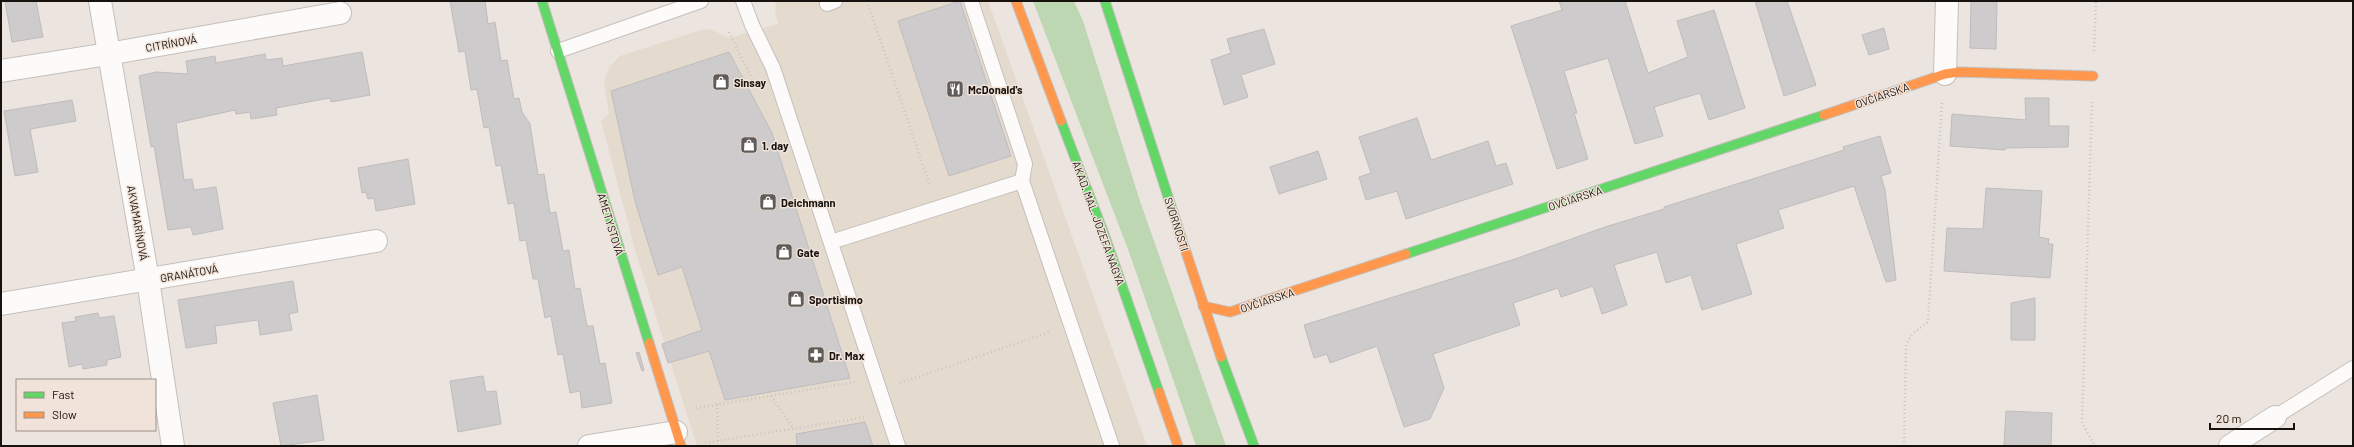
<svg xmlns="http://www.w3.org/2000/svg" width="2354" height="447" viewBox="0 0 2354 447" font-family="Barlow,sans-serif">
<rect width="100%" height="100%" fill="#ebe4df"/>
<!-- commercial -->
<path fill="#e5dace" d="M776,1H988L1147,446H697L635,250L601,121L609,114L604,82L610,66L620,56L704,29L712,30L729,38L778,24L775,12Z"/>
<!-- green -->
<path fill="#bdd7b2" d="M1033,1H1074L1083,21L1140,201L1226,446H1196L1129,252Z"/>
<!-- building -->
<g fill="#cecbcc" stroke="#c0bcbd">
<path d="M5,1H36L43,37L12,42Z"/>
<path d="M450,1H485L488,24L495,22L501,61L507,60L514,99L519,98L522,112L530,124L538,175L544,174L550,213L556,212L563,251L569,250L575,289L580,288L587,326H593L600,364L605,363L612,403L582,408L580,391L570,393L563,354L558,355L551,316L545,318L538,279H533L526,240L520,241L514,203L508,204L501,165L496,166L489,127L484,128L477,89L471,90L465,51L459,52Z"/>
<path d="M960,1L1011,156L949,176L898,21Z"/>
<path d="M1559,1H1625L1648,73L1688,57L1677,21L1714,10L1745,108L1709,120L1700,93L1654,107L1663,136L1635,144L1608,58L1564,71L1577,113H1574L1588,159L1557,169L1511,26L1562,10Z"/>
<path d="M1755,1H1787L1816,85L1784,96Z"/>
<path d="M1971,1H1997L1996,49L1970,48Z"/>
<path d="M1884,28L1889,49L1869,55L1862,35Z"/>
<path d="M1264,29L1275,64L1241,75L1248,97L1224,105L1211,60L1231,53L1227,39Z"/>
<path d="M362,52L370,95L331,102L330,98L276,108L277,115L251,119L250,112L236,114L235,110L176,123L184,180L192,179L194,190L216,187L223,229L193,235L191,227L168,230L154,146L151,147L139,76L156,72L188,74L186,61L215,56L216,63L265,54L266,60L282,58L283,66Z"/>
<path d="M729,52L772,133L850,378L725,400L709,351L668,363L662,344L702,330L682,267L658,275L635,201L611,91Z"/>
<path d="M2025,98H2049V126H2069L2068,147L2006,148L2005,150L1950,146L1952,114L2026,120Z"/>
<path d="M72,100L76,121L30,129L38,172L15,176L4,111Z"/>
<path d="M1417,118L1431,160L1488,141L1496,166L1506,163L1513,184L1406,219L1397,191L1366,200L1359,177L1371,173L1359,137Z"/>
<path d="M1880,136L1891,173L1881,176L1885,190L1896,280L1886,282L1854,186L1778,210L1784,228L1736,244L1752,294L1702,310L1691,275L1666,283L1657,252L1614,265L1627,305L1602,314L1593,286L1561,297L1558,288L1513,303L1520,325L1433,354L1444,388L1430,419L1404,427L1377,346L1330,363L1327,354L1314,358L1304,325L1515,259L1605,227L1664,209V207L1844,150L1843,147Z"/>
<path d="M1318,151L1327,179L1279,194L1270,167Z"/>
<path d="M408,159L415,204L376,211L374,198L368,199L366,192L362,193L358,168Z"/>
<path d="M1986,188L2042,191L2039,237L2049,239L2048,244H2053L2050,278L1944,271L1947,228L1983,229Z"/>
<path d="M293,281L298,312L289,314L292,330L260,335L258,320L215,326L217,343L186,348L178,300Z"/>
<path d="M2035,298V340H2011V303Z"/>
<path d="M98,313L99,318L114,316L121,357L107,360V365L83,369L82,364L69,367L62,323L76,321L75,317Z"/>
<path d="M639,352L644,370L642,371L636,353Z"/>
<path d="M483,376L486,392L496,391L501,424L458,432L450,381Z"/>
<path d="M317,395L324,440L281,446L273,403Z"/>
<path d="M2006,411L2052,413L2051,446H2004Z"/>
<path d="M865,422L873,446H797L796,434Z"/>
</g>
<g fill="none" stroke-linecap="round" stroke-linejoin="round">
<defs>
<g id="lane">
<path d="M743,1L752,25L773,68L898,446"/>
<path d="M971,1L1025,164L1022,181"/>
<path d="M827,4L835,1"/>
<path d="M558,51L701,1"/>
<path d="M831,242L1022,181L1112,446"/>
<path d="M2275,417L2353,368"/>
</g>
<g id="street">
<path d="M100,1L148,280L173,446"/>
<path d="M1,71L108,54L340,13"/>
<path d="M1945,74L1947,1"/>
<path d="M1,304L376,241"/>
<path d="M589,446L676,432"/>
<path d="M2230,446L2275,417"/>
</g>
<g id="fast">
<path d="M542,1L649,343"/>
<path d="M1105,1L1181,237"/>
<path d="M1061,121L1104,234L1159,392"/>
<path d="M1406,254L1824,115"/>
<path d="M1221,357L1254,446"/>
</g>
<g id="slow">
<path d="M1016,1L1061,121"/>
<path d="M1824,115L1945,74L1959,72L2093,76"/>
<path d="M1181,237L1221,357"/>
<path d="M1203,306L1230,312L1406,254"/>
<path d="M649,343L681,446"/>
<path d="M1159,392L1178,446"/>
</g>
</defs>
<!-- lane casing -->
<use href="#lane" stroke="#c5bfbb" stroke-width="16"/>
<!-- street casing -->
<use href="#street" stroke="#c5bfbb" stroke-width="24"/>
<!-- fast casing -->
<use href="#fast" stroke="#c5bfbb" stroke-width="11"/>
<!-- slow casing -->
<use href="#slow" stroke="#c5bfbb" stroke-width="11"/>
<!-- path -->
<g stroke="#c9c6c4" stroke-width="2.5" stroke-dasharray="1 3" stroke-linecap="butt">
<path d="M867,1L930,186"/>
<path d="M729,32L753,81"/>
<path d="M2094,51L2096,1"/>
<path d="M2092,102L2082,423L2095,446"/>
<path d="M900,383L1050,332"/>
<path d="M771,396L794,429"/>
<path d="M717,404L718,441"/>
<path d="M696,408L855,382"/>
<path d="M705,443L866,417"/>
<path d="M1904,446L1906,345L1912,334L1928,322L1942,102"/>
</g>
<!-- lane -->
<use href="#lane" stroke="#fcfbfa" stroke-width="14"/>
<!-- street -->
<use href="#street" stroke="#fcfbfa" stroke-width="22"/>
<!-- fast -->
<use href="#fast" stroke="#63d668" stroke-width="9"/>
<!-- slow -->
<use href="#slow" stroke="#ff974d" stroke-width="9"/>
</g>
<!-- icons -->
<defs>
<symbol id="shop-square" viewBox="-11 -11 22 22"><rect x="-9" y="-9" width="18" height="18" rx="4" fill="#615c57" stroke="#f1e3d9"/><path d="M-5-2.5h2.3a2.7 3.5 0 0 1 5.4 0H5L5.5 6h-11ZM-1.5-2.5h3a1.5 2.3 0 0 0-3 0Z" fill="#fff"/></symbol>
<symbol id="restaurant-square" viewBox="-11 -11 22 22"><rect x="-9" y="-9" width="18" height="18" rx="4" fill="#615c57" stroke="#f1e3d9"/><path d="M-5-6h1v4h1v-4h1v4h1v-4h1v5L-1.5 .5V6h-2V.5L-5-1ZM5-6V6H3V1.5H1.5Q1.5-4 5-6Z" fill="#fff"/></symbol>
<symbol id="pharmacy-square" viewBox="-11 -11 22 22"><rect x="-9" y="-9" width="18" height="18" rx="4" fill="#615c57" stroke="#f1e3d9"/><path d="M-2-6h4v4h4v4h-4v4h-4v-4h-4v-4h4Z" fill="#fff"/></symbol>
</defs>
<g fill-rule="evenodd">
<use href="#shop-square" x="711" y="72" width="20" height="20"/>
<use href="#restaurant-square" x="945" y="79" width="20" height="20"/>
<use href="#shop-square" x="739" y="135" width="20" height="20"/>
<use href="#shop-square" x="758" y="192" width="20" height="20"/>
<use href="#shop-square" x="774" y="242" width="20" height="20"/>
<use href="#shop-square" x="786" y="289" width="20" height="20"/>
<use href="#pharmacy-square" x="806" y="345" width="20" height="20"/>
</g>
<g text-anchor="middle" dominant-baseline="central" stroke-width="3" stroke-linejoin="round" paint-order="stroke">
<!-- street labels -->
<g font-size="11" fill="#17120e" stroke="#f1e3d9">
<text transform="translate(171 43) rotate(-10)">CITRÍNOVÁ</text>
<text transform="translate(1882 95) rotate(-19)">OVČIARSKA</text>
<text transform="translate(1575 198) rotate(-18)">OVČIARSKA</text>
<text transform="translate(138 223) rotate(80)">AKVAMARÍNOVÁ</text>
<text transform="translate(1099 223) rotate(70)">AKAD. MAL. JOZEFA NAGYA</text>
<text transform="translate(611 224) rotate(73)">AMETYSTOVÁ</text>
<text transform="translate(1177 224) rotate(72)">SVORNOSTI</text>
<text transform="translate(189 273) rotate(-10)">GRANÁTOVÁ</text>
<text transform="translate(1267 300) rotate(-18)">OVČIARSKA</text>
</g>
<!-- poi labels -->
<g font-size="11" font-weight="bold" fill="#17120e" stroke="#f1e3d9" text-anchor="start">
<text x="734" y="82">Sinsay</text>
<text x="968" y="89">McDonald's</text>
<text x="762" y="145">1. day</text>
<text x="781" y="202">Deichmann</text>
<text x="797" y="252">Gate</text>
<text x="809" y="299">Sportisimo</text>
<text x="829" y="355">Dr. Max</text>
</g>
</g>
<!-- border -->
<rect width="2354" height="447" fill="none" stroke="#17120e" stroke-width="4"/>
<!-- legend -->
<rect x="16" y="379" width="140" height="52" fill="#f1e3d9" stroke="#9a8f88"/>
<rect x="24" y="392" width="20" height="6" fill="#63d668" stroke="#9a8f88"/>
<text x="52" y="399" font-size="12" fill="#17120e">Fast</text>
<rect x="24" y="412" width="20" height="6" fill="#ff974d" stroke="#9a8f88"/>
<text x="52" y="419" font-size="12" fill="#17120e">Slow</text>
<!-- scale -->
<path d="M2210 423v6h84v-6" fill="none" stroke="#17120e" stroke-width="2"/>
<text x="2216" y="423" font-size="12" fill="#17120e" stroke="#f1e3d9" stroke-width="3" paint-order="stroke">20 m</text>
</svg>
